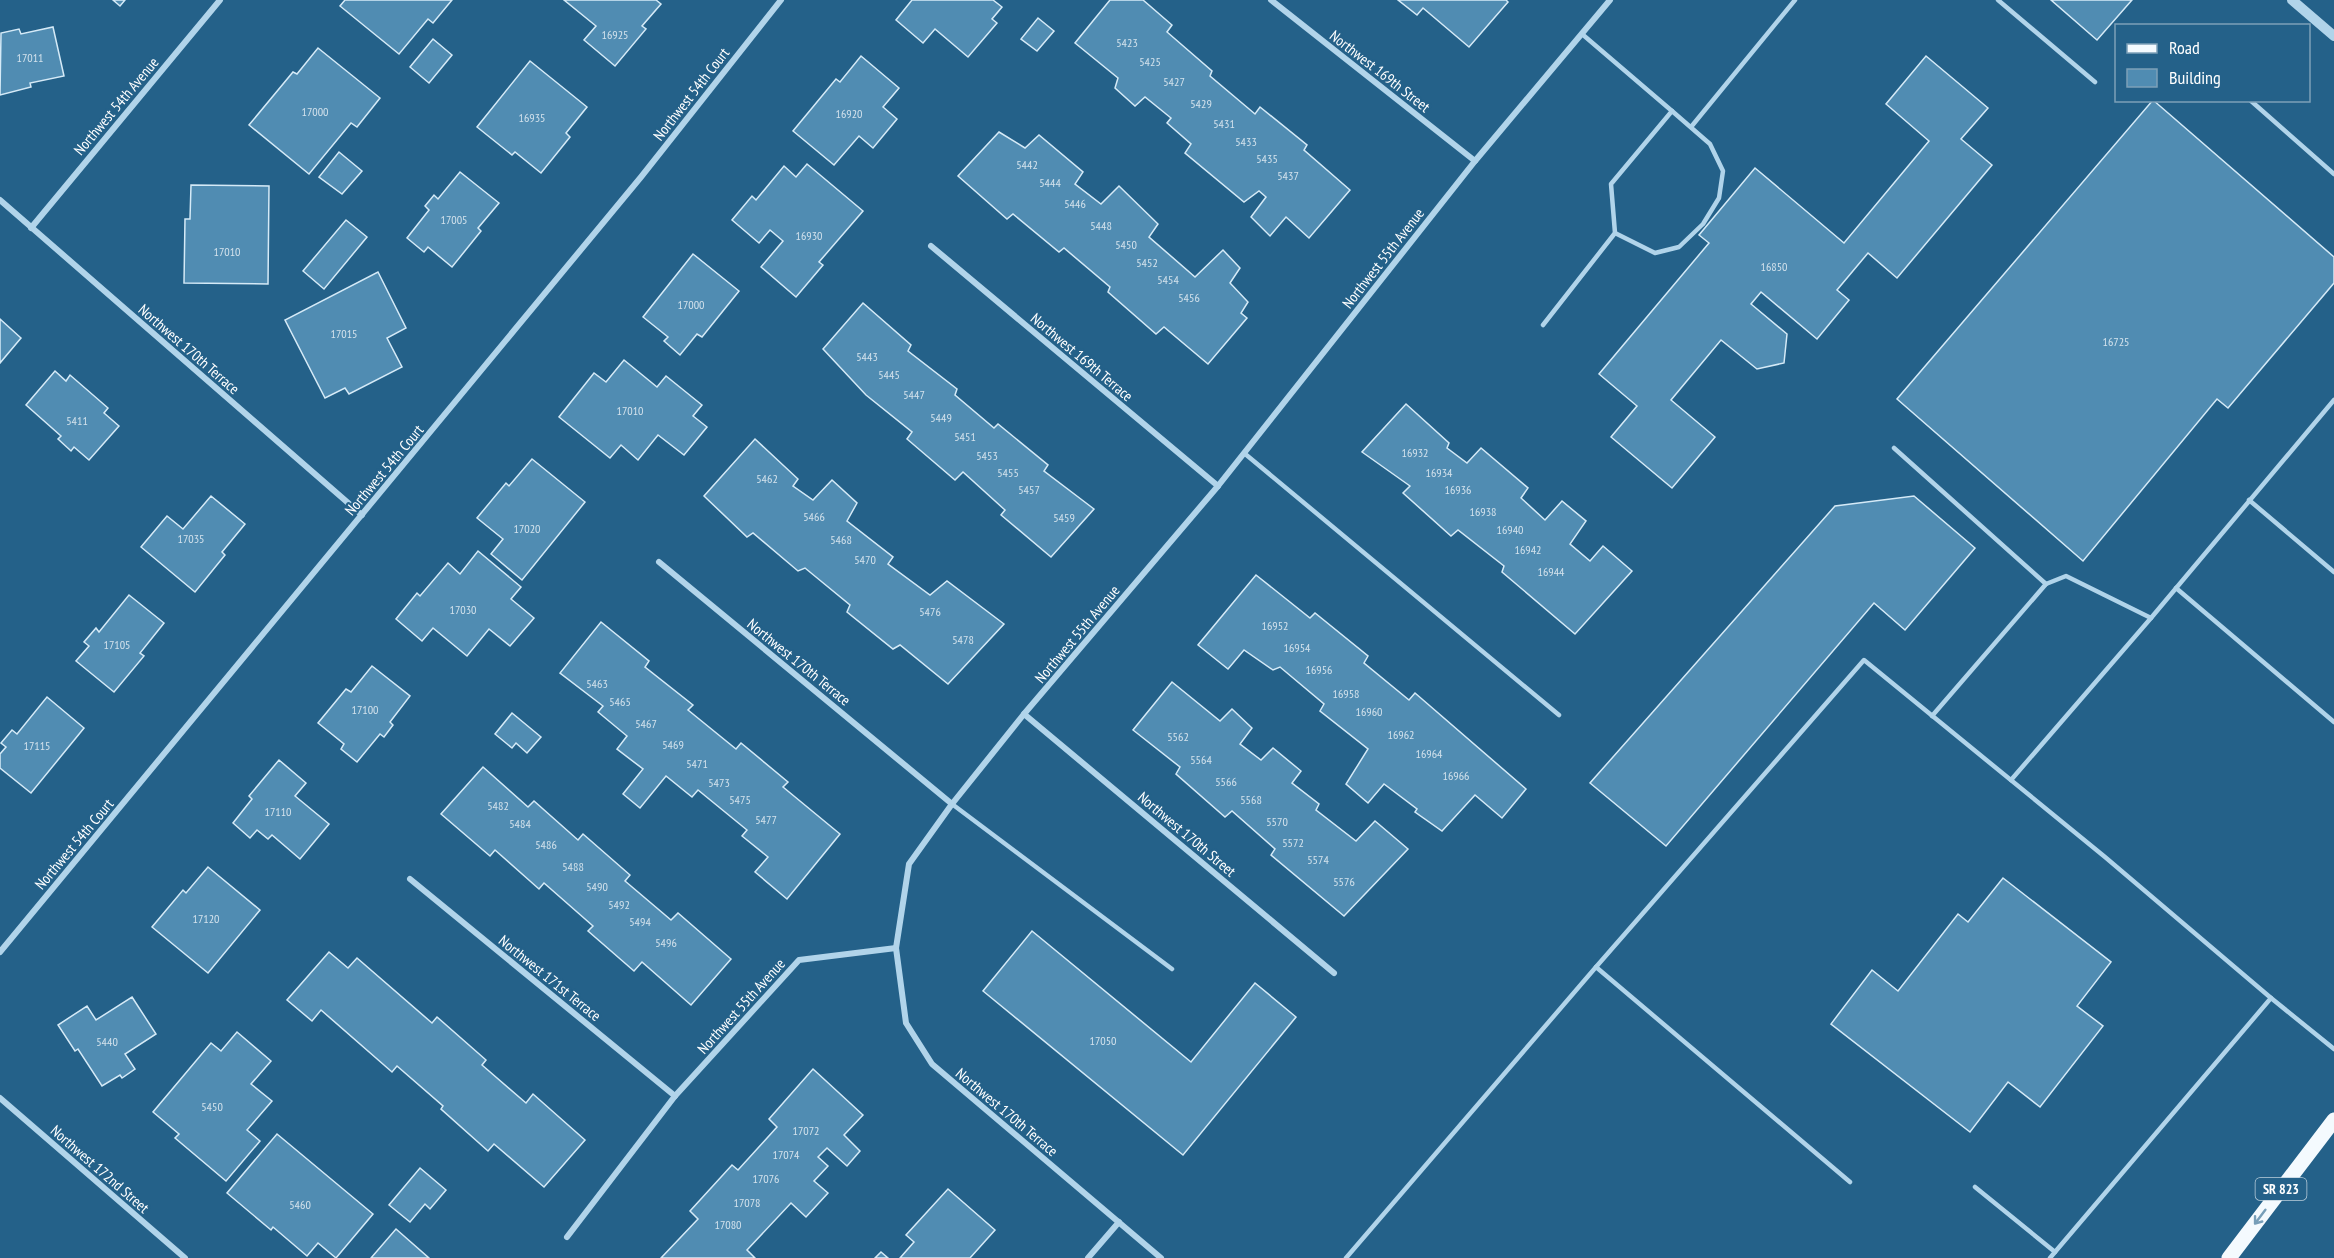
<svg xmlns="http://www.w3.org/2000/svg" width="2334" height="1258" viewBox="0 0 2334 1258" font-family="'PT Sans Narrow',sans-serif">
<rect width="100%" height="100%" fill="#246189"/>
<!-- building -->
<g fill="#508cb2" stroke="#d5eaf7" stroke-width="1.5">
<path d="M113,0H125L120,6Z"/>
<path d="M345,0H452L433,23L428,19L399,54L340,6Z"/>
<path d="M564,0H656L661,4L642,26L646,29L615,66L584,40L596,26Z"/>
<path d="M912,0H993L1002,7L992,19L997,23L968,57L935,29L923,43L896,20Z"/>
<path d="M1110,0H1143L1172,25L1167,32L1212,71L1210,76L1255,114L1260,107L1307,145L1304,150L1350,190L1309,238L1286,217L1270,236L1251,217L1266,197L1259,191L1244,202L1185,153L1191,144L1167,123L1171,118L1145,97L1135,106L1115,88L1118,78L1075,43Z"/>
<path d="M1398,0H1506L1508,2L1469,47L1423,8L1417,15Z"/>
<path d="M2051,0H2132L2097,40Z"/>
<path d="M1038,18L1054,31L1037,51L1021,39Z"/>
<path d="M53,27L64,76L30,83L31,87L0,95L1,33L19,29L21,34Z"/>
<path d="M433,39L452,55L429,83L410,67Z"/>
<path d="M318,48L380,98L357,127L351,123L309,174L249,125L293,72L297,74Z"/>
<path d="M861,56L899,88L883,107L897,119L873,148L859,136L834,165L793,131L836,79L840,82Z"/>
<path d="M1926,56L1988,108L1961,139L1992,165L1897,278L1868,253L1837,290L1849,300L1817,339L1761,292L1751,304L1787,334L1784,363L1757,369L1721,340L1671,400L1715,437L1672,488L1611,437L1637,406L1599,374L1709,243L1699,235L1755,168L1844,243L1929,141L1886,104Z"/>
<path d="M530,61L587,107L566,133L570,137L541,173L515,152L512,155L477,127Z"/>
<path d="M2153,100L2334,257V283L2228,408L2217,399L2083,561L1897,399Z"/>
<path d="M999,132L1025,148L1039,135L1083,172L1075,184L1101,204L1119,186L1158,224L1149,237L1195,277L1223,250L1240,268L1230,283L1248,302L1241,313L1247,318L1208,364L1164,327L1156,334L1108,292L1110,287L1064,248L1059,252L1013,214L1007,219L958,176Z"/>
<path d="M339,152L362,171L342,194L319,177Z"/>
<path d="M807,164L863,211L819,262L823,265L796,297L761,267L783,241L770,230L759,243L732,220L752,196L756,200L784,166L796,177Z"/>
<path d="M460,172L499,203L478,228L481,231L452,267L428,247L424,252L407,238L429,210L425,206L434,195L438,199Z"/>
<path d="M191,185L269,186L268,284L184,283L185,219H190Z"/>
<path d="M346,220L367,237L324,289L303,271Z"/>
<path d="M693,254L739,291L702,337L697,334L680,355L664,341L668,337L643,317Z"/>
<path d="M378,272L406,328L387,338L402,367L349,394L345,388L325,398L285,320Z"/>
<path d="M863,303L911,345L908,351L957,389L955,395L994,428L998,424L1048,465L1044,471L1094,509L1051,557L1001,515L1005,510L963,472L955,480L907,439L912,432L866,395L823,349Z"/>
<path d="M0,319L21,338L0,363Z"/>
<path d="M624,360L657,387L666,376L702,405L693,416L707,427L684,455L658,435L638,460L621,445L610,458L559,417L594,373L606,382Z"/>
<path d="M55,371L66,381L70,375L108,408L104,413L119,426L89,460L74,447L71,451L58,439L61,436L26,405Z"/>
<path d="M1406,404L1449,443L1447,448L1467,463L1481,448L1528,488L1521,498L1545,520L1562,501L1586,521L1570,544L1590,561L1603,546L1632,571L1575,634L1502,572L1504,566L1458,530L1451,536L1403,493L1410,486L1362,452Z"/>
<path d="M755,439L798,479L793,486L813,500L832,480L857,503L847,521L893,557L888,564L930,595L947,581L1004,624L948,684L900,645L893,649L847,612L850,605L805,568L798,571L753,533L747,537L704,496Z"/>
<path d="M532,459L585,502L522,580L491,554L503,539L477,518L506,483L509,486Z"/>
<path d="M211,496L245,524L222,552L225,555L195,592L141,547L167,516L183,529Z"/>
<path d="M1914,496L1975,548L1905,630L1874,603L1666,846L1590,783L1835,506Z"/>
<path d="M478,551L521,587L511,599L534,618L510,646L489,629L467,656L433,628L422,641L396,619L417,593L420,596L448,563L460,574Z"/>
<path d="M1256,575L1310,618L1315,613L1368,656L1364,663L1409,700L1415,693L1526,789L1502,818L1475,795L1442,831L1415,812L1417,809L1384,784L1368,803L1346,784L1368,749L1320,711L1324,704L1280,667L1273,670L1244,650L1228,669L1198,645Z"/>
<path d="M129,595L164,623L140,653L144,656L114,692L76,661L89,646L84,642L96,628L99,632Z"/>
<path d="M601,622L649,661L645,667L693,705L688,710L736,749L741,743L788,782L783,787L840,834L787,899L755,872L768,857L742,836L747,830L698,790L692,797L666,776L640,808L623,794L643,769L617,749L627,736L598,712L603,706L560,673Z"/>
<path d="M372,666L410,696L390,722L393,725L384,737L380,734L357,762L341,749L344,744L318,723L346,689L351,692Z"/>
<path d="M1172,682L1220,721L1232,709L1252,728L1240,744L1261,760L1273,748L1301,771L1292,783L1319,804L1316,810L1356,841L1375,821L1408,849L1344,916L1271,855L1275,849L1232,811L1225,817L1176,774L1180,767L1133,730Z"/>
<path d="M47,697L84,728L31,793L0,768V754L6,747L1,743L12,730L17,734Z"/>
<path d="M512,713L541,737L527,753L516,743L512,748L495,734Z"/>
<path d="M279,760L306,783L295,796L329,824L300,859L272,835L268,839L257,830L250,838L233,823L252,799L249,796Z"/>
<path d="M483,767L528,807L534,801L578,840L583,834L630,875L625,881L671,920L678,913L731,959L691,1005L642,962L634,971L588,931L593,926L544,883L539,889L495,850L490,856L441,814Z"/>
<path d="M208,867L260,910L208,973L152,927L183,890L186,893Z"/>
<path d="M2003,878L2111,962L2077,1006L2103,1026L2040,1107L2008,1082L1970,1132L1831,1024L1872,970L1898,991L1958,914L1968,922Z"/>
<path d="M1032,931L1191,1062L1255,983L1296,1017L1183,1155L983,991Z"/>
<path d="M329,952L348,968L357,958L432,1023L437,1017L486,1060L482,1065L526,1103L533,1094L585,1140L544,1187L494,1144L488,1151L441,1109L443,1106L397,1066L392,1072L321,1010L312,1021L287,1000Z"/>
<path d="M132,997L156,1034L125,1054L135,1069L122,1078L120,1075L102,1086L78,1049L75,1051L58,1025L87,1006L96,1020Z"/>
<path d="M237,1032L271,1061L251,1084L272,1101L247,1130L260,1141L226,1181L175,1138L179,1134L153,1112L211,1043L221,1051Z"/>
<path d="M813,1069L863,1115L844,1135L860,1151L847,1166L827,1148L818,1157L828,1166L814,1181L828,1193L806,1217L791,1203L747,1250L755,1258H661L698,1219L690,1211L732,1165L738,1170L777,1127L769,1119Z"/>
<path d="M277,1134L373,1214L336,1258L318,1243L307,1256L273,1227L271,1230L227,1193Z"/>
<path d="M420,1168L446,1190L430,1209L425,1204L410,1222L389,1205Z"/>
<path d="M948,1189L995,1230L970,1258H900L914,1242L906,1235Z"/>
<path d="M396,1229L429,1258H371Z"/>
<path d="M881,1252L888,1258H875Z"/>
</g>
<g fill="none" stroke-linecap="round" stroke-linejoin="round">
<!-- service -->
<g stroke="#b1d4ea" stroke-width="4.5">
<path d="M1998,0L2095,82"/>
<path d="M2250,100L2334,174"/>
<path d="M1691,127L1795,0"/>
<path d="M1615,233L1655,253L1679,247L1703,224L1719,198L1723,171L1710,144L1672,111"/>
<path d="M1543,325L1615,233L1611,184L1672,111L1582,34"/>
<path d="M1894,448L2046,584"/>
<path d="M1244,453L1559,715"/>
<path d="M2249,500L2334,572"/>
<path d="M2176,588L2334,722"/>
<path d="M1932,716L2046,584L2066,576L2151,618L2334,400"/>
<path d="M2011,780L2151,618"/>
<path d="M952,804L1172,969"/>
<path d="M1596,967L1850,1182"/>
<path d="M2271,998L2334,1049"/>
<path d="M1975,1187L2055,1252L2050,1258"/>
<path d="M1346,1258L1596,967L1864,660L2105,857L2271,998L2055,1252"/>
</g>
<!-- minor -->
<g stroke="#b1d4ea" stroke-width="6">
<path d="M1271,0L1475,161"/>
<path d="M0,200L362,515"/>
<path d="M31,228L220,0"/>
<path d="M931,246L1218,486"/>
<path d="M659,562L952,804"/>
<path d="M1024,714L1334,973"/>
<path d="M410,879L675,1096"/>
<path d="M0,952L641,177L781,0"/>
<path d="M0,1098L185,1258"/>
<path d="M567,1237L675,1096L799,960L896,948"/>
<path d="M1088,1258L1119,1222"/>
<path d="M1161,1258L932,1064L906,1023L896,948L909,864L952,804L1024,714L1218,486L1475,161L1610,0"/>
</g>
<!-- tertiary -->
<path stroke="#b1d4ea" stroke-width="10" d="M2292,0L2334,36"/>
<!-- primary -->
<path stroke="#f4fafe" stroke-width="15" d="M2229,1258L2334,1120"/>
</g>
<!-- one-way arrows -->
<defs><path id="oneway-shaft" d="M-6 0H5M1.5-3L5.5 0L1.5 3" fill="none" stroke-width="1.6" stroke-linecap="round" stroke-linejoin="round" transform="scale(1.5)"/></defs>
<use stroke="#779eb8" href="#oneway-shaft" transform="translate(2260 1217) rotate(127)"/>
<g text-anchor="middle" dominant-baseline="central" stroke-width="4.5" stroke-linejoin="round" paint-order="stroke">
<!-- number labels -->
<g font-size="12" fill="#d3e2ec">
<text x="615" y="34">16925</text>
<text x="1127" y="42">5423</text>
<text x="30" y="57">17011</text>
<text x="1150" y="61">5425</text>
<text x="1174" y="81">5427</text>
<text x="1201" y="103">5429</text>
<text x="315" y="111">17000</text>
<text x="849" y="113">16920</text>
<text x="532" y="117">16935</text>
<text x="1224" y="123">5431</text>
<text x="1246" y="141">5433</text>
<text x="1267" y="158">5435</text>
<text x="1027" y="164">5442</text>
<text x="1288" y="175">5437</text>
<text x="1050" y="182">5444</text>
<text x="1075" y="203">5446</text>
<text x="454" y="219">17005</text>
<text x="1101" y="225">5448</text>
<text x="809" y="235">16930</text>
<text x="1126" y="244">5450</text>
<text x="227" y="251">17010</text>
<text x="1147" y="262">5452</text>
<text x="1774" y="266">16850</text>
<text x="1168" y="279">5454</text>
<text x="1189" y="297">5456</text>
<text x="691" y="304">17000</text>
<text x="344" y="333">17015</text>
<text x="2116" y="341">16725</text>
<text x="867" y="356">5443</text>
<text x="889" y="374">5445</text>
<text x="914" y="394">5447</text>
<text x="630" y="410">17010</text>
<text x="941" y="417">5449</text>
<text x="77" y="420">5411</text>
<text x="965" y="436">5451</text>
<text x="1415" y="452">16932</text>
<text x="987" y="455">5453</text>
<text x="1008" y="472">5455</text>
<text x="1439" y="472">16934</text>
<text x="767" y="478">5462</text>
<text x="1029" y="489">5457</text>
<text x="1458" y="489">16936</text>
<text x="1483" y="511">16938</text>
<text x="814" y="516">5466</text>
<text x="1064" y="517">5459</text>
<text x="527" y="528">17020</text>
<text x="1510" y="529">16940</text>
<text x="191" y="538">17035</text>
<text x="841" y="539">5468</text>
<text x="1528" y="549">16942</text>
<text x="865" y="559">5470</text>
<text x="1551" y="571">16944</text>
<text x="463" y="609">17030</text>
<text x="930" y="611">5476</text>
<text x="1275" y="625">16952</text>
<text x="963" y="639">5478</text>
<text x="117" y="644">17105</text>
<text x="1297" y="647">16954</text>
<text x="1319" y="669">16956</text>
<text x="597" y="683">5463</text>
<text x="1346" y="693">16958</text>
<text x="620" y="701">5465</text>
<text x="365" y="709">17100</text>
<text x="1369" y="711">16960</text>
<text x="646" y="723">5467</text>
<text x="1401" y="734">16962</text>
<text x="1178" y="736">5562</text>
<text x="673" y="744">5469</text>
<text x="37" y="745">17115</text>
<text x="1429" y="753">16964</text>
<text x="1201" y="759">5564</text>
<text x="697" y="763">5471</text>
<text x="1456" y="775">16966</text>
<text x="1226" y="781">5566</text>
<text x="719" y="782">5473</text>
<text x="740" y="799">5475</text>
<text x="1251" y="799">5568</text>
<text x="498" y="805">5482</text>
<text x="278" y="811">17110</text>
<text x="766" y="819">5477</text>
<text x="1277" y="821">5570</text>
<text x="520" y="823">5484</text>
<text x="1293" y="842">5572</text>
<text x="546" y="844">5486</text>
<text x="1318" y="859">5574</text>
<text x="573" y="866">5488</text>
<text x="1344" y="881">5576</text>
<text x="597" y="886">5490</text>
<text x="619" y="904">5492</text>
<text x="206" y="918">17120</text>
<text x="640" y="921">5494</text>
<text x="666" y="942">5496</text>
<text x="1103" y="1040">17050</text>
<text x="107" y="1041">5440</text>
<text x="212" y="1106">5450</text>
<text x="806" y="1130">17072</text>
<text x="786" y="1154">17074</text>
<text x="766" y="1178">17076</text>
<text x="747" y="1202">17078</text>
<text x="300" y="1204">5460</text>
<text x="728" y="1224">17080</text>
</g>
<!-- shield labels -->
<rect fill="#246189" stroke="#bdd0dc" stroke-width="1.5" x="2255.5" y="1178" width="51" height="22" rx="4.5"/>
<g font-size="14" font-weight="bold" fill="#fff">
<text x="2281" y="1189">SR 823</text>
</g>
<!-- street labels -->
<g font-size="15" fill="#fff" stroke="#246189">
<text transform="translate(1380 71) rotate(38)">Northwest 169th Street</text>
<text transform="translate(691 94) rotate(-52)">Northwest 54th Court</text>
<text transform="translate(116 106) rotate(-50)">Northwest 54th Avenue</text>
<text transform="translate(1383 258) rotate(-52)">Northwest 55th Avenue</text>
<text transform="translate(189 349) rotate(41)">Northwest 170th Terrace</text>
<text transform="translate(1082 357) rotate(40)">Northwest 169th Terrace</text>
<text transform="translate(384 470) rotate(-50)">Northwest 54th Court</text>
<text transform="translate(1077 634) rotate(-50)">Northwest 55th Avenue</text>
<text transform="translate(799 662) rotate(39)">Northwest 170th Terrace</text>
<text transform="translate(1187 834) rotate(40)">Northwest 170th Street</text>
<text transform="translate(74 844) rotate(-50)">Northwest 54th Court</text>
<text transform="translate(550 978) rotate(39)">Northwest 171st Terrace</text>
<text transform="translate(741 1006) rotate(-48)">Northwest 55th Avenue</text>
<text transform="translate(1007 1112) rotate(40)">Northwest 170th Terrace</text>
<text transform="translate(100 1169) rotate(41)">Northwest 172nd Street</text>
</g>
</g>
<!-- legend -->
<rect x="2115" y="24" width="195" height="78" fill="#246189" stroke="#7ca0b8" stroke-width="1.5"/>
<rect x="2127" y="44" width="30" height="9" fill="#f4fafe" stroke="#7ca0b8" stroke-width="1.5"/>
<text x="2169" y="54" font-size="18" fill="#ffffff">Road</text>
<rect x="2127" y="69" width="30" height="18" fill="#508cb2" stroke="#7ca0b8" stroke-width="1.5"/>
<text x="2169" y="84" font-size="18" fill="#ffffff">Building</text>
</svg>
